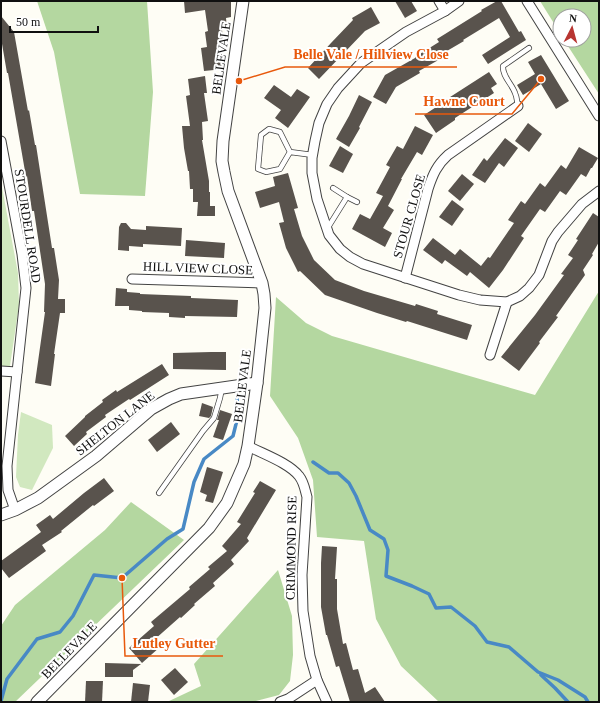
<svg xmlns="http://www.w3.org/2000/svg" width="600" height="703" viewBox="0 0 600 703" font-family="Georgia,serif">
<rect width="100%" height="100%" fill="#fefdf5"/>
<!-- green -->
<g fill="#d1e8bf">
<path d="M1,182L18,273L19,305L10,366H1Z"/>
<path d="M21,412L52,425L53,448L32,490L20,487L16,477L18,435Z"/>
</g>
<!-- forest -->
<g fill="#b4d7a0">
<path d="M37,1H147L153,92L145,196L80,194L54,52Z"/>
<path d="M540,1H599V94L564,40H584V16H560V33Z"/>
<path d="M599,291V702H439L401,666L376,619L364,541L317,537L313,480L298,438L270,396L276,297L306,323L332,336L535,395Z"/>
<path d="M131,502L184,540L15,702H1V626L15,605L105,530Z"/>
<path d="M278,570L292,616L293,655L290,681L279,695L252,702H167L201,686L194,664Z"/>
</g>
<g fill="none" stroke-linecap="round" stroke-linejoin="round">
<!-- stream -->
<g stroke="#4889c5" stroke-width="3.5">
<path d="M313,462L329,473H338L349,483L356,496L370,530L384,539L388,550L386,576L412,586L429,594L436,608L451,607L475,626L487,642L509,647L538,672L558,680L585,697L588,702"/>
<path d="M541,675L555,688L568,702"/>
<path d="M1,701L7,679L37,639L60,632L73,616L94,575L122,578L167,539L183,529L194,482L204,459L233,436L238,416L237,397"/>
</g>
</g>
<!-- building -->
<g fill="#59534d">
<path d="M184,1H231V17L226,18L227,29L222,30L224,45H221L224,69L204,71L201,48L207,47L205,32L208,31L205,10L185,13Z"/>
<path d="M395,1H411L417,11L405,18Z"/>
<path d="M497,1H501L519,32L521,31L526,40L488,64L482,55L510,37L499,18L463,40L464,41L440,55L442,58L419,71L420,73L396,87L386,104L373,97L385,75L415,58V57L439,42L437,39L482,11L481,10Z"/>
<path d="M371,7L380,23L365,31L319,79L308,68L331,43L353,20L352,18Z"/>
<path d="M1,16L14,32L28,111L29,110L35,145H36L52,248H54L59,280L58,299H65V313H60L54,354H55L51,386L35,383L45,312H44L45,284L34,211H32L27,176L26,177L8,73H7L1,38Z"/>
<path d="M541,55L569,101L556,109L541,84L523,95L517,85L535,74L528,62Z"/>
<path d="M489,72L497,84L491,88L494,93L455,118V120L436,133L424,115L447,100V99Z"/>
<path d="M205,76L207,93H204L208,121L202,122L203,140H202L209,181V192H210V206H215V216H197L198,202H193V189H190L189,171H188L184,148L182,126H190L186,96L190,95L188,79Z"/>
<path d="M274,85L291,97L297,89L310,97L288,128L275,118L281,110L264,98Z"/>
<path d="M359,95L372,102L359,127L360,128L349,147L336,139L349,116Z"/>
<path d="M528,123L542,134L529,152L515,141Z"/>
<path d="M415,126L433,135L422,155L417,152L401,179H402L388,206L394,210L383,228L392,233L385,247L352,229L360,214L370,219L383,196L376,193L390,167L386,165L397,146L403,149Z"/>
<path d="M505,138L518,148L504,167L499,163L485,183L472,175L484,158L487,161Z"/>
<path d="M340,146L353,154L343,173L329,166Z"/>
<path d="M579,147L598,158L592,168H591L586,177L581,174L566,195L560,191L545,212L540,209L521,236L524,238L503,270L489,288L470,272L467,276L445,260L442,264L423,250L433,238L455,255L460,249L481,266L488,257L490,258L514,223L508,220L521,201L525,204L540,183L545,187L561,165L566,169Z"/>
<path d="M288,173L298,208L294,209L302,236L314,260L335,280L364,291L415,306L416,304L438,311L437,314L472,325L467,340L407,321L406,322L377,313L325,295L300,271L298,272L286,248L279,223L284,222L279,202L260,208L255,192L275,186L273,177Z"/>
<path d="M462,174L474,184L460,201L448,191Z"/>
<path d="M452,200L464,209L452,226L439,217Z"/>
<path d="M593,213L599,217V242L592,254L593,255L583,270L585,275L556,316L558,317L539,342L540,343L519,371L501,357L535,315L564,275L561,274L573,258L568,255L578,240L576,239Z"/>
<path d="M121,223H126L131,229L146,230V226L182,228L181,246L143,244V247L129,246V251L118,250L119,227Z"/>
<path d="M186,240L225,243L224,258L185,256Z"/>
<path d="M116,288L127,289V292L140,293V294L191,296V298L238,300L237,317L185,316V318L169,317V313L142,312V311L129,310V306H115Z"/>
<path d="M211,352H226V370L173,369V353Z"/>
<path d="M162,364L169,375L130,400L129,399L105,415L106,417L86,432L87,434L74,446L65,436L85,417V416L103,402L102,400L116,390L117,392Z"/>
<path d="M202,403L213,407L211,416L209,418L199,416Z"/>
<path d="M220,410L232,414L223,440L213,437L219,420H217Z"/>
<path d="M171,422L180,434L157,452L148,440Z"/>
<path d="M207,467L223,472L213,503L205,501L207,495L200,492Z"/>
<path d="M104,478L114,491L94,506L93,505L61,531L62,532L42,545L46,551L9,578L1,568V561L41,532L36,525L50,515L53,519L84,493Z"/>
<path d="M260,481L276,490L247,538L249,541L231,560L234,564L213,583L215,586L194,604L195,605L181,618L180,617L154,640L160,647L142,663L129,648L154,626L151,622L190,589L189,587L210,569L208,567L227,551L222,546L241,524L237,522L255,493L253,492Z"/>
<path d="M322,546L337,547L335,579H337V609L343,644L346,643L353,670L358,669L365,693L375,687L385,702H350L339,666L336,667L327,635H326L321,607V563Z"/>
<path d="M105,663L141,664L133,670V677H105Z"/>
<path d="M175,668L188,682L174,695L161,680Z"/>
<path d="M86,681H103L102,702H85Z"/>
<path d="M133,683L150,685L148,702H131Z"/>
</g>
<g fill="none" stroke-linecap="round" stroke-linejoin="round">
<defs>
<g id="service">
<path d="M518,106C517,102 517,97 515,93C512,84 502,76 503,66L529,48"/>
<path d="M290,152L280,132L269,129L261,135L258,169L266,172L280,169L290,152L313,155"/>
<path d="M347,197L357,202"/>
<path d="M327,229L347,197L333,188"/>
<path d="M159,493L203,431L214,418L220,398L222,388"/>
</g>
<g id="minor">
<path d="M439,1L445,11"/>
<path d="M459,1L445,11L406,32L361,63L338,88L327,104L319,123L315,141L312,158V173L317,199L329,235L340,249L350,257L363,264L459,295L480,300L507,302L520,296L529,288L539,275L552,241L558,232L582,204L599,191"/>
<path d="M527,1L599,116"/>
<path d="M1,141L22,254L26,288L7,466L8,490L15,510"/>
<path d="M405,278L428,189C433,174 437,165 448,155L518,106"/>
<path d="M132,279L262,283"/>
<path d="M490,355L507,302"/>
<path d="M1,371L17,372"/>
<path d="M248,446C263,454 289,463 299,476C304,482 305,490 307,497L302,575L303,611L310,656L317,680L327,702"/>
<path d="M280,702L288,699L317,680"/>
</g>
<g id="tertiary">
<path d="M1,515L15,510L38,498L96,456L151,409L169,399L181,394L257,383"/>
<path d="M37,702L209,528L227,503L244,464L248,446L257,383L265,308L264,294L262,283L228,191L224,172L222,161L223,141L243,1"/>
</g>
</defs>
<!-- service casing -->
<use href="#service" stroke="#434343" stroke-width="6"/>
<!-- minor casing -->
<use href="#minor" stroke="#434343" stroke-width="11"/>
<!-- tertiary casing -->
<use href="#tertiary" stroke="#434343" stroke-width="13"/>
<!-- service -->
<use href="#service" stroke="#fff" stroke-width="4.5"/>
<!-- minor -->
<use href="#minor" stroke="#fff" stroke-width="9"/>
<!-- tertiary -->
<use href="#tertiary" stroke="#fff" stroke-width="11"/>
</g>
<g text-anchor="middle" dominant-baseline="central" stroke-width="4" stroke-linejoin="round" paint-order="stroke">
<!-- street labels -->
<g font-size="13" fill="#101010" stroke="#fff">
<text transform="translate(221 58) rotate(-82)">BELLEVALE</text>
<text transform="translate(409 216) rotate(-74)">STOUR CLOSE</text>
<text transform="translate(28 226) rotate(81)">STOURDELL ROAD</text>
<text transform="translate(198 268) rotate(2)">HILL VIEW CLOSE</text>
<text transform="translate(242 386) rotate(-83)">BELLEVALE</text>
<text transform="translate(115 423) rotate(-38)">SHELTON LANE</text>
<text transform="translate(291 548) rotate(-89)">CRIMMOND RISE</text>
<text transform="translate(69 650) rotate(-46)">BELLEVALE</text>
</g>
</g>
<!-- callouts -->
<path fill="none" stroke="#e8590c" stroke-width="1.5" d="M239 81L285 67H457M541 79L512 114H415M122 578L125 656H223"/>
<g fill="#e8590c" stroke="#fff" stroke-width="1.5">
<circle cx="239" cy="81" r="4"/>
<circle cx="541" cy="79" r="4"/>
<circle cx="122" cy="578" r="4"/>
</g>
<g font-size="14" text-anchor="middle" font-weight="bold" fill="#e8590c" stroke="#fff" stroke-width="4" stroke-linejoin="round" paint-order="stroke">
<text x="371" y="59">Belle Vale / Hillview Close</text>
<text x="464" y="106">Hawne Court</text>
<text x="174" y="648">Lutley Gutter</text>
</g>
<!-- border -->
<rect width="600" height="703" fill="none" stroke="#101010" stroke-width="4"/>
<!-- north arrow -->
<g transform="translate(572 28) rotate(6)"><circle r="19" fill="#ffffff" stroke="#9f9f9f"/>
<path d="M0-3L7 15L0 10L-7 15Z" fill="#b83531"/>
<text y="-6" font-size="11" font-weight="bold" text-anchor="middle" fill="#101010">N</text>
</g>
<!-- scale -->
<path d="M10 26v6h88v-6" fill="none" stroke="#101010" stroke-width="2"/>
<text x="16" y="26" font-size="12" fill="#101010" stroke="#ffffff" stroke-width="3" paint-order="stroke">50 m</text>
</svg>
